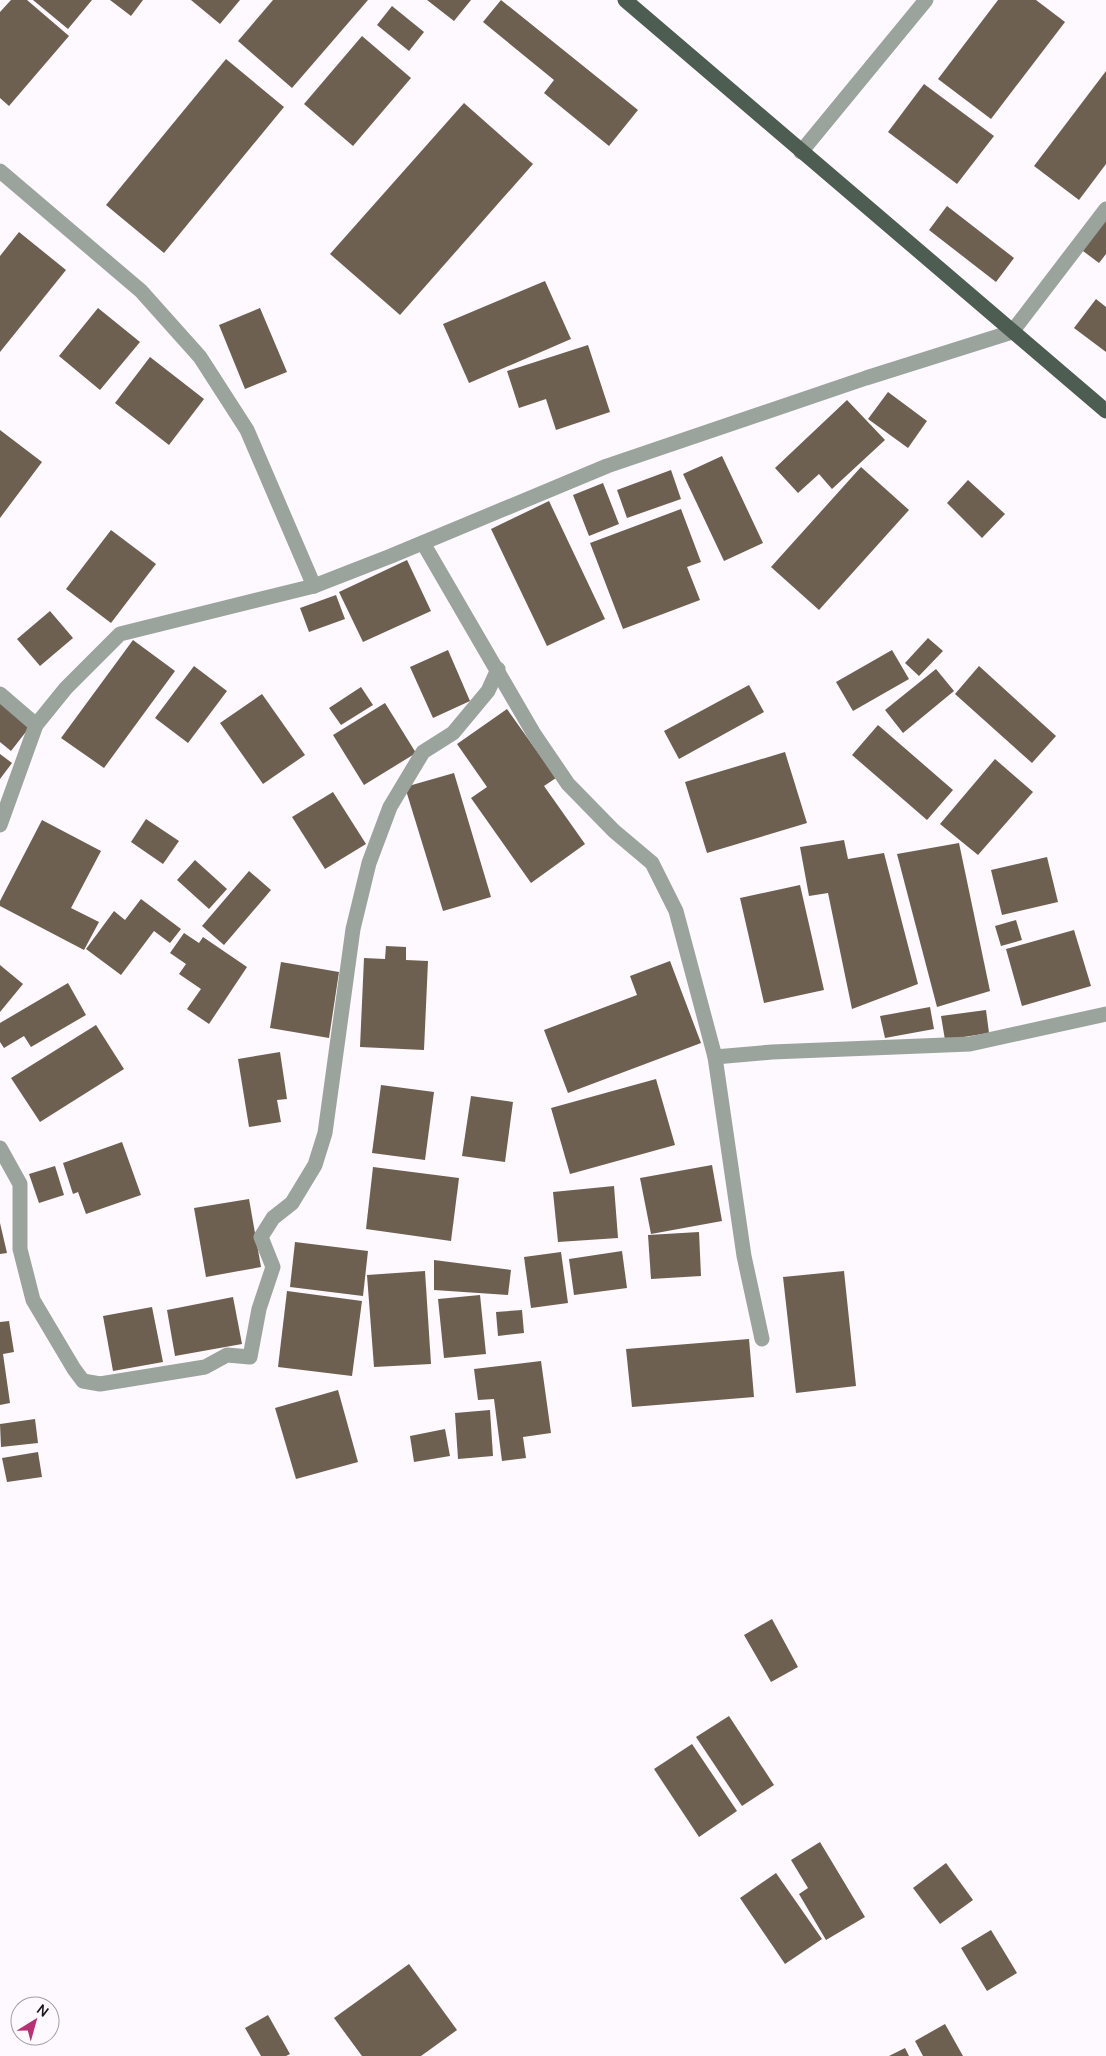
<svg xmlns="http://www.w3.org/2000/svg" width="1106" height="2056" viewBox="0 0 1106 2056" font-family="Manrope,sans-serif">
<rect width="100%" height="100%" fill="#fef8ff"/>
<!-- building -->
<g fill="#6d6051">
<path d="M11,0H27L69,36L9,106L0,98V12Z"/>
<path d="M33,0H92L68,29Z"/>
<path d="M110,0H143L131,16Z"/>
<path d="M191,0H240L220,24Z"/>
<path d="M273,0H368L292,88L238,41Z"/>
<path d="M427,0H471L454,21Z"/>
<path d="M501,0L638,110L609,146L544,93L554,80L483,22Z"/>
<path d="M998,0H1036L1065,22L991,119L938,79Z"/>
<path d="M392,6L424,32L409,51L377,25Z"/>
<path d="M362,36L411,78L353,146L304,104Z"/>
<path d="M226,59L284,107L164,253L106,205Z"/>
<path d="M1106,71V164L1079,200L1034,166Z"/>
<path d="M924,84L994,136L957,184L888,132Z"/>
<path d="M464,103L533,164L400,315L330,254Z"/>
<path d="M947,206L1014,258L996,282L929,230Z"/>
<path d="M1106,214V254L1099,263L1079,248Z"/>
<path d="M19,232L66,270L0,352V256Z"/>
<path d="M545,281L571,339L469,383L443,324Z"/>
<path d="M1096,299L1106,307V352L1074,328Z"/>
<path d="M98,308L140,342L100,390L59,356Z"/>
<path d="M260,308L287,372L245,389L219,325Z"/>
<path d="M588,345L610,412L556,430L546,399L519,408L507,371Z"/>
<path d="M150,357L204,399L169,445L115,403Z"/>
<path d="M888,392L927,421L908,448L868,419Z"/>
<path d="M847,400L885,440L832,489L819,474L798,493L775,468Z"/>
<path d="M0,430L42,462L0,518Z"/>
<path d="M722,456L763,543L724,561L683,474Z"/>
<path d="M861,467L909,510L819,610L771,567Z"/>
<path d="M671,470L681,499L627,518L617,490Z"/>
<path d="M968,480L1005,514L982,538L947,503Z"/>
<path d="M603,483L619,524L589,536L573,495Z"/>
<path d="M549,501L605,619L547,646L491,529Z"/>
<path d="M681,509L701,562L687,567L700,600L623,629L590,543Z"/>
<path d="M111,530L156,564L111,623L66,589Z"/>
<path d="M407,560L431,611L363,642L339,592Z"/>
<path d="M336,595L345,619L309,632L300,608Z"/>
<path d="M50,611L73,638L40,666L17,639Z"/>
<path d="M928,638L943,651L919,676L905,663Z"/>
<path d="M133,640L175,671L104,768L61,738Z"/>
<path d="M448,650L470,701L433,718L410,667Z"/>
<path d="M892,650L909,679L853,711L836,682Z"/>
<path d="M194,666L227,691L188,743L155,718Z"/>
<path d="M979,666L1056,736L1032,763L955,694Z"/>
<path d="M936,669L954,691L903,733L885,710Z"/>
<path d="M749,685L764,712L679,759L664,731Z"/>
<path d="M361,687L373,705L341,725L329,708Z"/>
<path d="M262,694L305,755L263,784L220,723Z"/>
<path d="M0,700L32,724L11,751L0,742Z"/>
<path d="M385,703L416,753L364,785L333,735Z"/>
<path d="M507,709L556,778L544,786L585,844L531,883L471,798L487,787L457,744Z"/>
<path d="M878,725L953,790L927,820L852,755Z"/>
<path d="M785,752L807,823L707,853L685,782Z"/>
<path d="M0,754L12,763L0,779Z"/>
<path d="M995,759L1033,792L978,855L940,824Z"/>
<path d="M454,773L491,897L443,911L405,787Z"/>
<path d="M333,792L366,844L325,869L292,817Z"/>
<path d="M146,819L179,841L163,864L131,842Z"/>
<path d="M42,820L101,851L71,908L99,922L84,950L0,906V901Z"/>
<path d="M844,840L848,859L884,853L918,984L852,1009L828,893L809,896L800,847Z"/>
<path d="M959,843L990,991L937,1007L897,854Z"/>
<path d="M1047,857L1058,902L1002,915L991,870Z"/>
<path d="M195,860L227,889L209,909L177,880Z"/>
<path d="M249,871L271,890L224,945L202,926Z"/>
<path d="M800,885L824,990L764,1003L740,898Z"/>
<path d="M141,899L181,929L170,943L154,931L121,975L86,949L114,911L125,920Z"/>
<path d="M1016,920L1022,940L1001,946L995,926Z"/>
<path d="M1074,930L1091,986L1022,1006L1006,949Z"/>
<path d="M184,933L199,943L203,937L247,967L209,1024L187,1009L201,989L179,974L186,964L170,953Z"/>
<path d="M386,946L406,947V960L428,961L424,1050L360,1047L364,958L385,959Z"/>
<path d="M670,961L701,1043L568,1093L544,1030L637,995L630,976Z"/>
<path d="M281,962L339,972L329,1038L270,1028Z"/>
<path d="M0,965L23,984L0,1012Z"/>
<path d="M68,983L86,1015L31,1047L24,1036L4,1048L0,1042V1023Z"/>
<path d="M930,1007L934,1029L885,1038L880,1016Z"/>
<path d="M986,1010L989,1033L945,1040L941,1016Z"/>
<path d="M96,1025L124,1069L40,1122L11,1078Z"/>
<path d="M280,1052L287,1099L277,1100L281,1122L249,1127L238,1059Z"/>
<path d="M656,1079L675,1145L570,1174L551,1108Z"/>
<path d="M381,1085L434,1092L425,1160L372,1153Z"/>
<path d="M471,1096L513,1102L505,1162L462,1156Z"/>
<path d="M122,1142L141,1195L86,1214L78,1192L73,1194L63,1163Z"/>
<path d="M712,1165L722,1221L651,1234L640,1178Z"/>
<path d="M55,1166L64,1195L39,1203L29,1174Z"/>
<path d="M373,1167L459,1178L451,1241L366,1229Z"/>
<path d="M614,1186L618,1238L558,1242L553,1192Z"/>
<path d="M249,1199L261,1267L206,1277L194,1208Z"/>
<path d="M0,1223L7,1253L0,1254Z"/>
<path d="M699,1232L701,1276L651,1279L648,1235Z"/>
<path d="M295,1242L368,1251L363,1296L290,1287Z"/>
<path d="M622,1251L627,1288L574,1295L569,1259Z"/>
<path d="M561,1252L568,1303L531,1308L524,1257Z"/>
<path d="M434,1260L511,1270L508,1295L434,1290Z"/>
<path d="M425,1271L431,1364L374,1367L367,1275Z"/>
<path d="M844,1271L856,1386L796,1393L783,1277Z"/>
<path d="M287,1291L362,1301L352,1376L278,1367Z"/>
<path d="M480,1295L486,1354L444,1358L438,1299Z"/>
<path d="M233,1297L242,1344L175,1356L167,1310Z"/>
<path d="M152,1307L163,1362L113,1371L103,1316Z"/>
<path d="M522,1310L524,1333L498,1336L496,1312Z"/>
<path d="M9,1321L14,1352L3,1354L10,1403L0,1405V1322Z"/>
<path d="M749,1339L754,1397L632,1407L626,1349Z"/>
<path d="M541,1361L551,1433L523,1437L526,1458L502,1461L494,1399L478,1400L474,1369Z"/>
<path d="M338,1390L358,1462L296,1479L275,1408Z"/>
<path d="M490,1410L493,1456L458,1459L455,1413Z"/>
<path d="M35,1419L38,1443L1,1447L0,1424Z"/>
<path d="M445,1429L450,1456L414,1462L410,1436Z"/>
<path d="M38,1452L42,1477L7,1482L2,1458Z"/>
<path d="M772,1619L798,1667L771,1682L744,1635Z"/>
<path d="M729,1716L774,1785L742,1806L696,1737Z"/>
<path d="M692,1744L737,1811L699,1837L654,1769Z"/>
<path d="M820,1842L865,1917L826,1940L799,1894L808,1888L791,1860Z"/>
<path d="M946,1863L973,1900L940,1924L913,1888Z"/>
<path d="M776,1873L822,1939L785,1964L740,1898Z"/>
<path d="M991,1930L1017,1973L987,1991L961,1948Z"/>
<path d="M409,1964L457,2030L421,2056H362L334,2018Z"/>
<path d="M268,2015L290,2054L286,2056H261L245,2028Z"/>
<path d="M945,2024L963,2056H923L915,2041Z"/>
<path d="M905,2048L909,2056H889Z"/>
</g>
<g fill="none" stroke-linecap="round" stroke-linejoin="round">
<!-- minor -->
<g stroke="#9ba39d" stroke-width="15">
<path d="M801,152L926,0"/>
<path d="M0,171L141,291L200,357L247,430L314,586"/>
<path d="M423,543L534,734L568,784L614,831L652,863L676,911L715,1057L744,1256L762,1339"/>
<path d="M0,694L36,725"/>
<path d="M0,825L36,725L66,688L120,634L314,586L391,556L607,466L866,378L1012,332L1106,209"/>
<path d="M715,1057L772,1052L970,1044L1106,1014"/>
<path d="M0,1148L20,1184V1249L33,1300L74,1369L83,1381L100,1384L205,1367L227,1355L250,1357L259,1309L273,1267L261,1237L273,1218L292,1203L315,1165L325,1133L353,929L369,863L390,807L423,752L453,733L488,691L498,669"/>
</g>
<!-- major -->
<path stroke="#4e5d52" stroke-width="15" d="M625,0L1106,411"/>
</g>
<!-- north arrow -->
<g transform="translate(35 2021) rotate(37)"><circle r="24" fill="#fef8ff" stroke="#a49ea5"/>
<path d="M0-4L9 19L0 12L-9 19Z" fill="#b73175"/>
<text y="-8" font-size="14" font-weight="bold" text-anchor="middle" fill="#1c171d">N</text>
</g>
</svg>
